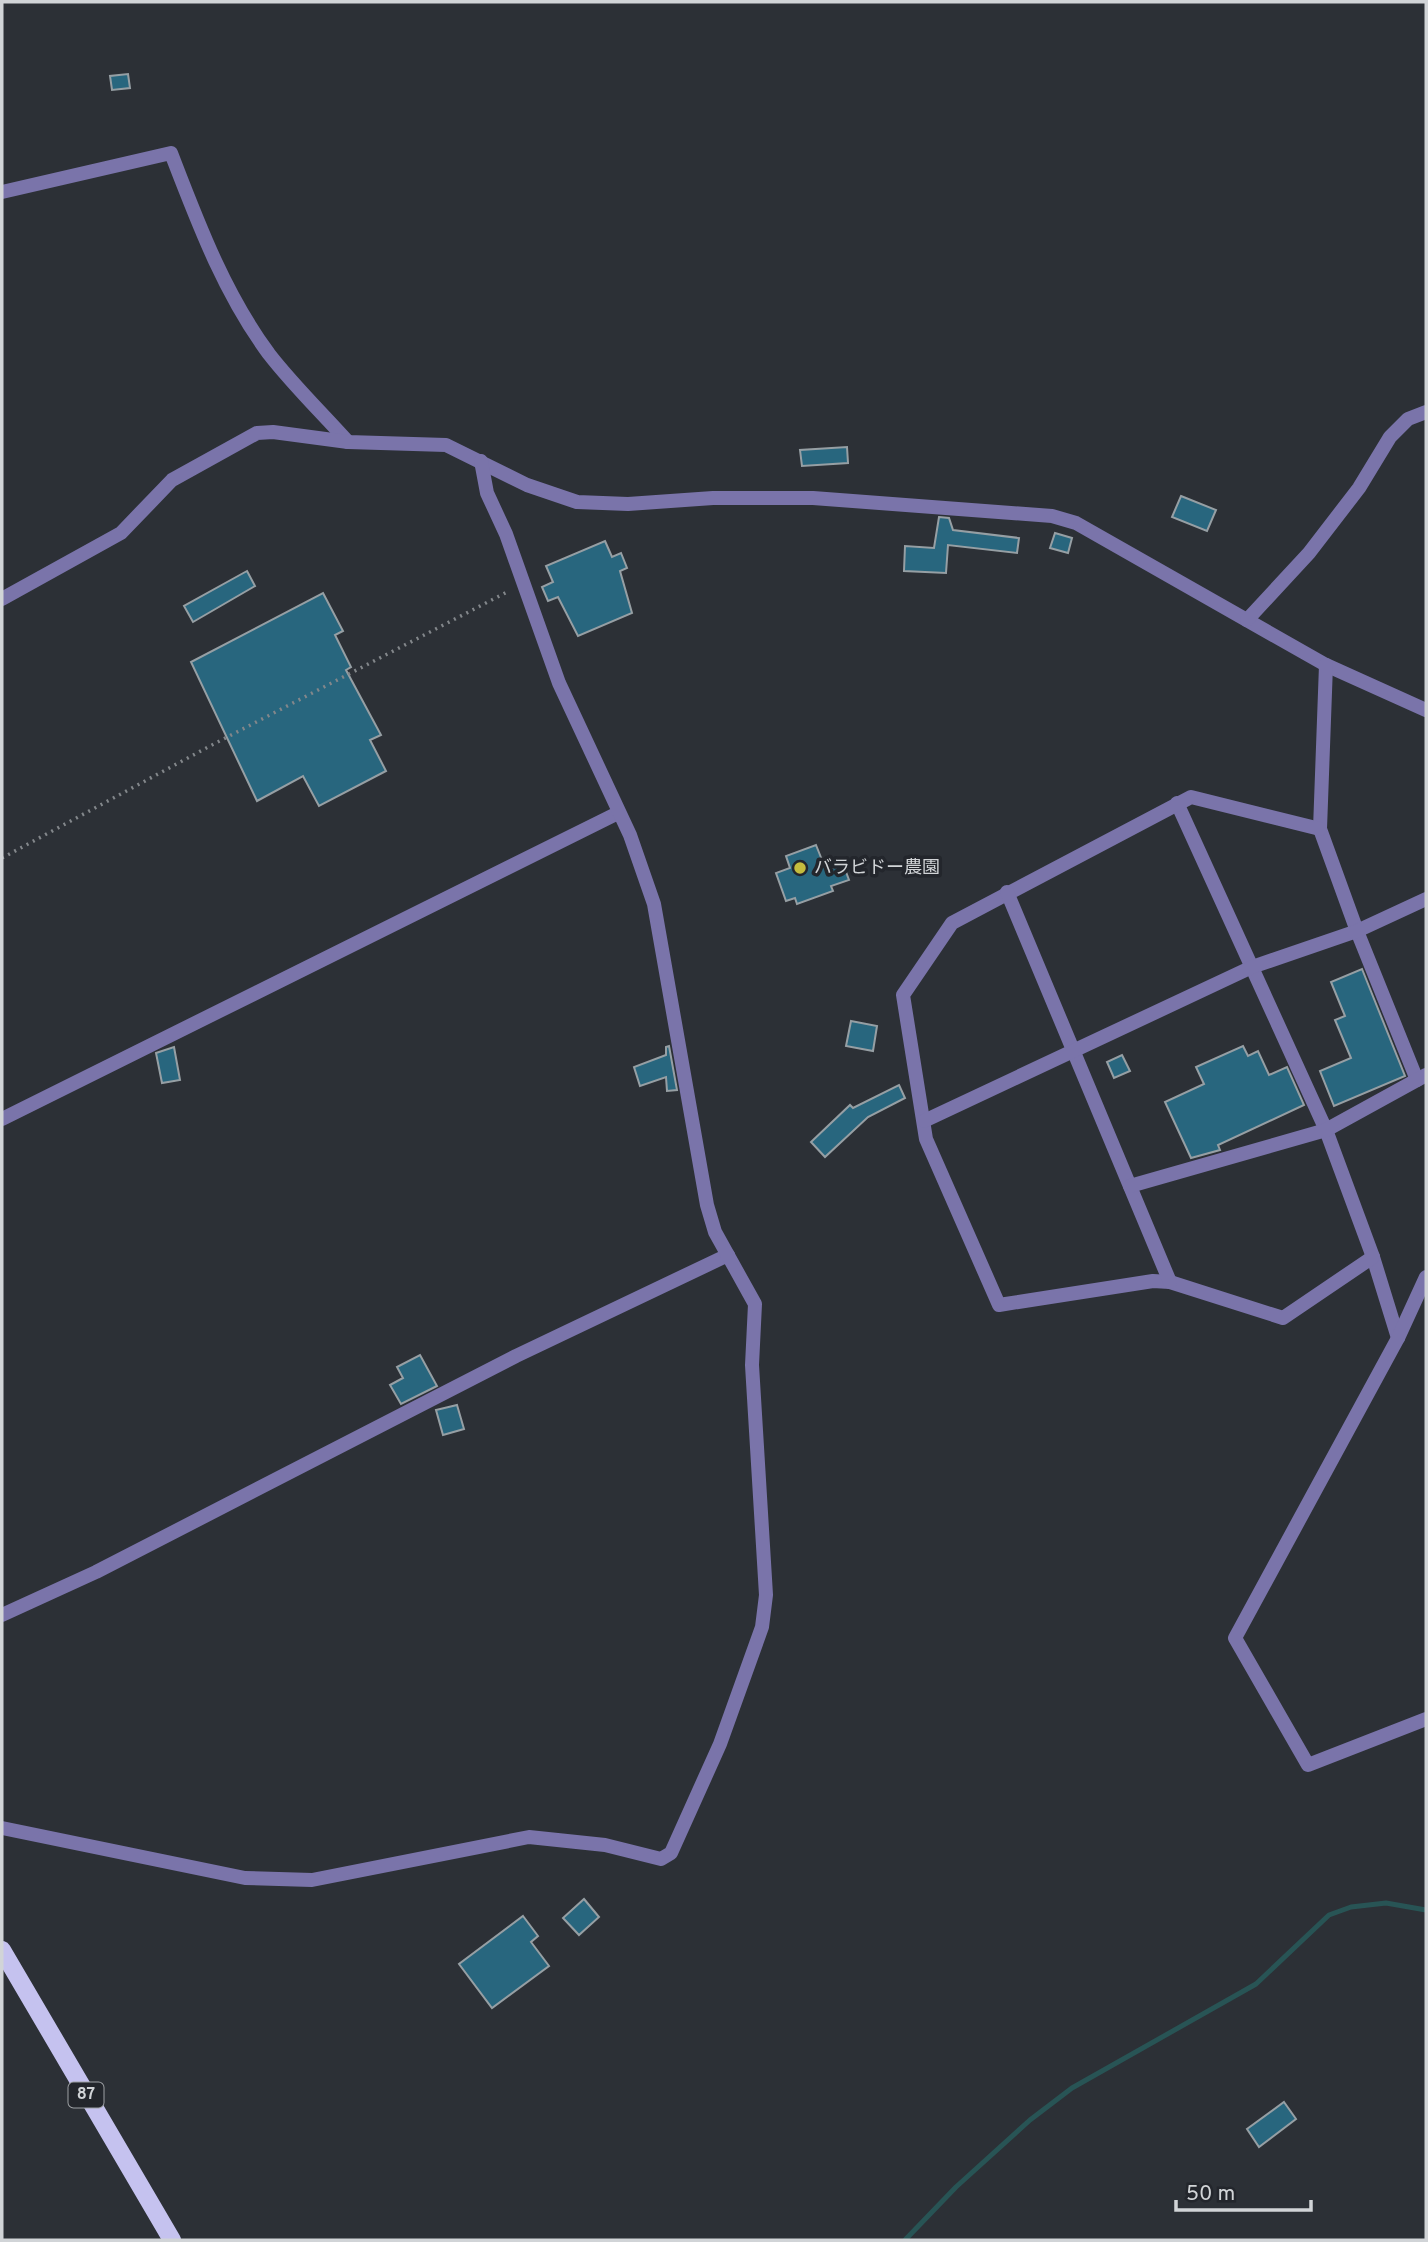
<svg xmlns="http://www.w3.org/2000/svg" width="1428" height="2242" viewBox="0 0 1428 2242" font-family="Overpass,'Noto Sans JP',sans-serif">
<rect width="100%" height="100%" fill="#2c3036"/>
<g fill="none" stroke-linecap="round" stroke-linejoin="round">
<!-- stream -->
<path stroke="#285455" stroke-width="5" d="M905,2240L956,2187L1030,2120L1072,2088L1256,1984L1329,1915L1351,1907L1386,1903L1426,1910"/>
</g>
<!-- building -->
<g fill="#28667e" stroke="#969fa4" stroke-width="2">
<path d="M128,74L130,88L112,90L110,76Z"/>
<path d="M847,447L848,463L802,466L800,450Z"/>
<path d="M1181,496L1216,510L1207,531L1172,517Z"/>
<path d="M939,517L949,518L953,530L1019,538L1017,553L948,545L946,573L904,571L905,546L934,548Z"/>
<path d="M1055,533L1072,538L1068,553L1050,548Z"/>
<path d="M605,541L612,557L621,553L627,568L620,571L632,613L578,636L558,597L548,601L542,587L553,582L546,566Z"/>
<path d="M247,571L255,586L193,622L184,606Z"/>
<path d="M323,593L343,631L335,635L351,667L346,670L381,735L370,740L386,771L319,806L303,776L257,801L191,662Z"/>
<path d="M816,845L826,870L843,864L849,880L831,886L833,891L797,904L795,898L786,901L776,873L790,868L786,856Z"/>
<path d="M1362,969L1405,1076L1334,1106L1320,1071L1351,1058L1335,1020L1345,1016L1331,982Z"/>
<path d="M851,1021L877,1026L873,1051L846,1046Z"/>
<path d="M669,1046L677,1090L667,1091L666,1077L640,1086L634,1067L666,1055V1047Z"/>
<path d="M1243,1046L1248,1056L1258,1051L1269,1075L1287,1067L1304,1105L1218,1145L1220,1150L1191,1158L1165,1102L1204,1084L1196,1067Z"/>
<path d="M174,1047L180,1080L162,1083L156,1053Z"/>
<path d="M1122,1055L1130,1071L1114,1078L1107,1062Z"/>
<path d="M899,1085L905,1098L868,1117L825,1157L811,1142L850,1105L853,1108Z"/>
<path d="M420,1355L437,1386L401,1404L390,1385L403,1378L397,1367Z"/>
<path d="M457,1405L464,1429L443,1435L436,1410Z"/>
<path d="M584,1899L599,1917L579,1935L563,1918Z"/>
<path d="M523,1916L538,1936L531,1942L549,1966L492,2008L459,1964Z"/>
<path d="M1284,2102L1296,2119L1259,2147L1247,2129Z"/>
</g>
<g fill="none" stroke-linecap="round" stroke-linejoin="round">
<!-- path -->
<path stroke="#83878b" stroke-width="3.5" stroke-dasharray="2 5" stroke-linecap="butt" d="M2,858L210,746L509,591"/>
<!-- street -->
<g stroke="#7a74aa" stroke-width="14">
<path d="M2,192L171,153C198,223 224,293 269,354C293,385 322,413 348,442"/>
<path d="M2,599L121,533L172,480L257,433L273,432L348,442L446,445L527,485L577,502L628,504L713,498H813L1052,516L1076,523L1326,665L1426,710"/>
<path d="M1247,620L1309,553L1359,488L1390,437L1408,419L1426,412"/>
<path d="M1326,665L1320,829L1357,931L1417,1080"/>
<path d="M1177,803L1326,1130L1373,1257L1398,1338"/>
<path d="M1320,829L1191,797L952,923L903,995L926,1139L999,1305L1153,1281L1170,1282L1283,1318L1373,1257"/>
<path d="M1007,892L1170,1282"/>
<path d="M2,1119L618,813"/>
<path d="M924,1121L1252,967L1357,931L1426,899"/>
<path d="M1130,1186L1326,1130L1426,1075"/>
<path d="M1426,1277L1398,1338L1235,1638L1308,1765L1426,1719"/>
<path d="M2,1615L96,1572L516,1356L728,1255"/>
<path d="M2,1828L245,1878L312,1880L529,1837L605,1845L661,1859L671,1853L720,1744L762,1627L766,1595L752,1365L755,1304L715,1232L707,1205L654,904L630,835L559,683L506,534L487,493L481,461"/>
</g>
<!-- primary -->
<path stroke="#c5c2ef" stroke-width="18" d="M2,1950L172,2240"/>
</g>
<!-- markers -->
<circle fill="#c4bc3e" stroke="#23262c" stroke-width="2.5" cx="800" cy="868" r="7"/>
<g text-anchor="middle" dominant-baseline="central" stroke-width="7" stroke-linejoin="round" paint-order="stroke">
<!-- shield labels -->
<rect fill="#23262c" stroke="#9da0a4" stroke-width="2" x="68.5" y="2082.5" width="35" height="25" rx="5"/>
<g font-size="16" font-weight="bold" fill="#d1d4d7">
<text x="86" y="2095">87</text>
</g>
<!-- poi labels -->
<g font-size="18" fill="#d1d4d7" stroke="#23262c" text-anchor="start">
<text x="814" y="868">バラビドー農園</text>
</g>
</g>
<!-- border -->
<rect width="1428" height="2242" fill="none" stroke="#d1d4d7" stroke-width="7"/>
<!-- scale -->
<path d="M1176 2200v10h135v-10" fill="none" stroke="#d1d4d7" stroke-width="3.5"/>
<text x="1186" y="2200" font-size="21" fill="#d1d4d7" stroke="#23262c" stroke-width="5" paint-order="stroke">50 m</text>
</svg>
